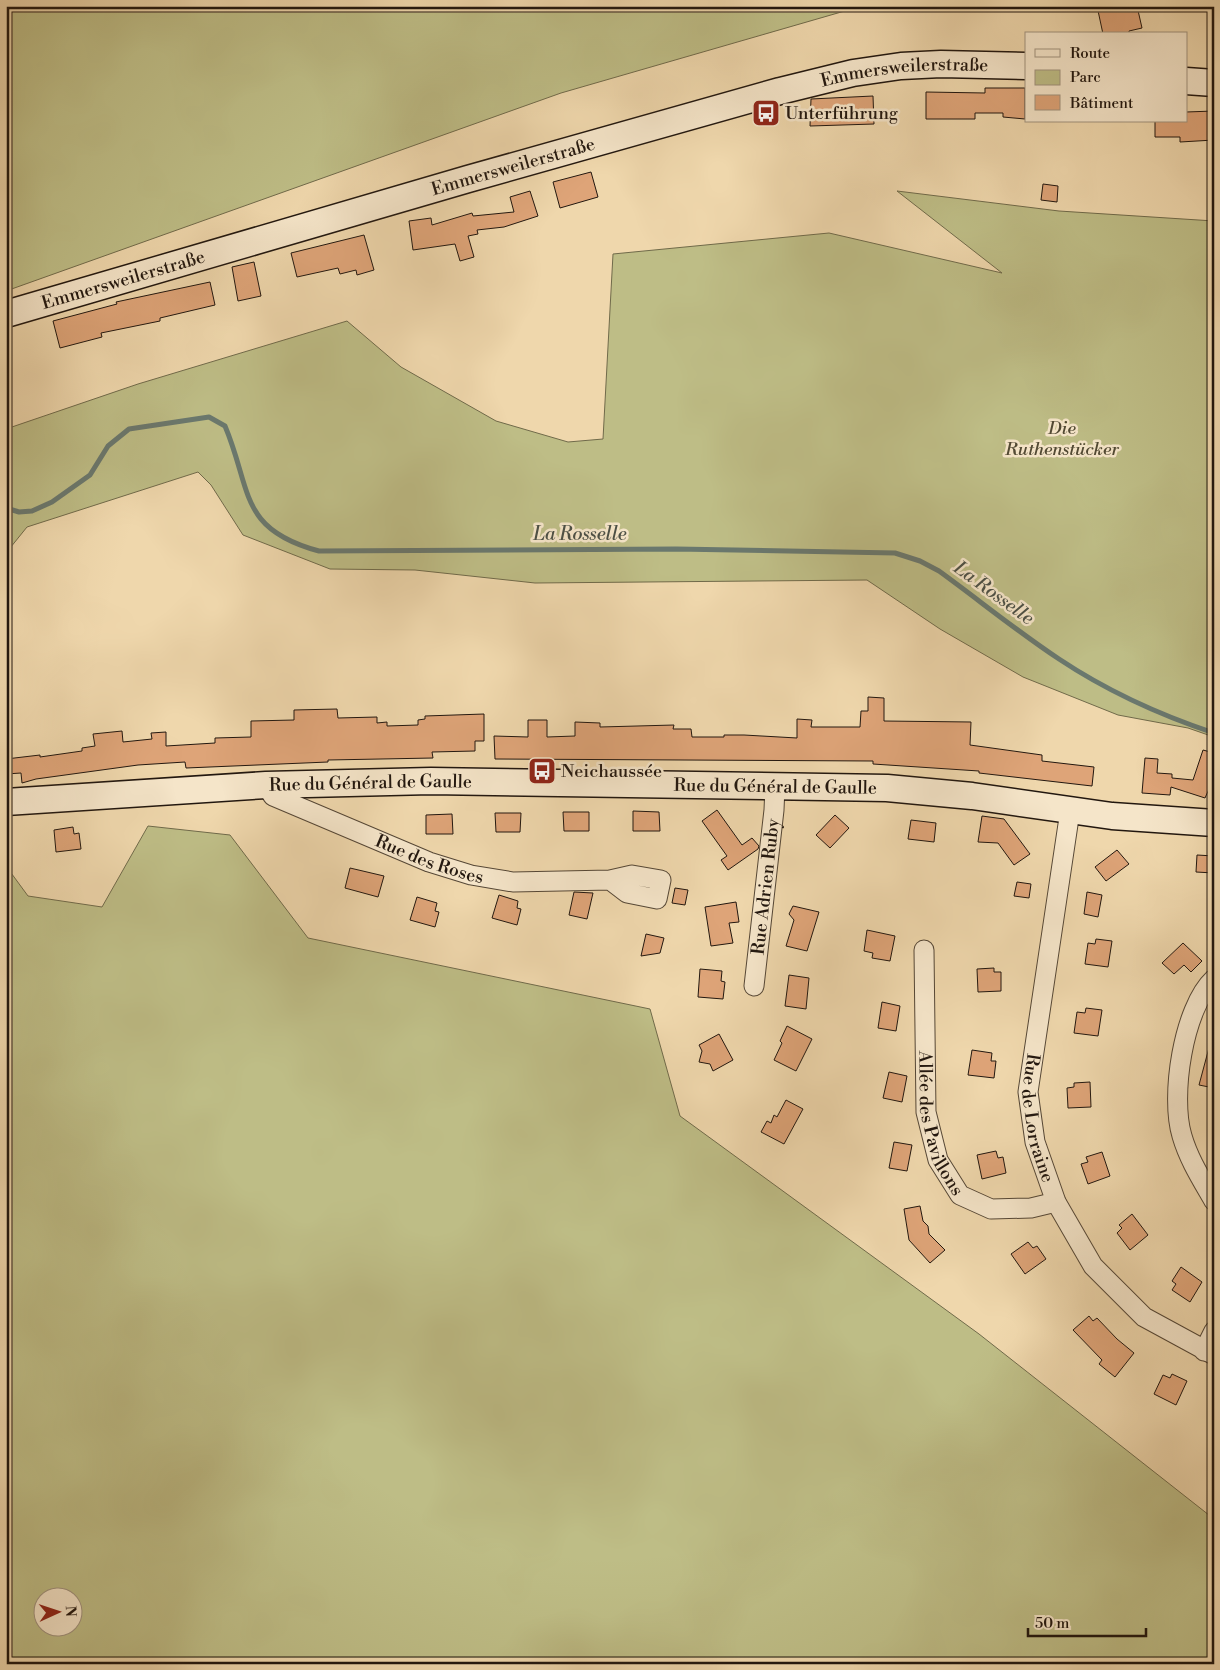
<svg xmlns="http://www.w3.org/2000/svg" width="1220" height="1670" viewBox="0 0 1220 1670" font-family="'Libre Bodoni',serif">
<rect width="100%" height="100%" fill="#efd7ac"/>
<filter id="stains"><feTurbulence type="fractalNoise" baseFrequency=".004" numOctaves="4"/><feColorMatrix values="0 0 0 0 .2 0 0 0 0 .09 0 0 0 0 .02 0 0 0 .5 -.17"/></filter>
<radialGradient id="worn" r=".72"><stop offset=".6" stop-color="#630" stop-opacity="0"/><stop offset="1" stop-color="#630" stop-opacity=".3"/></radialGradient>
<!-- green -->
<g fill="#bebd86" stroke="#706a4a" fill-rule="evenodd">
<path d="M6,6H862L561,93L6,291Z"/>
<path d="M897,191L1059,211L1214,221V737L1188,728L1118,715L1023,677L940,629L867,580L535,583L415,570L330,569L243,535L211,485L198,472L27,527L6,553V429L138,384L347,321L401,367L496,421L568,442L603,439L613,254L829,233L1002,273Z"/>
<path d="M148,826L230,835L308,938L650,1009L680,1116L979,1334L1214,1519V1664H6V866L28,896L102,907ZM42,1598H72V1628H42Z"/>
</g>
<g fill="none" stroke-linecap="round" stroke-linejoin="round">
<!-- stream -->
<path stroke="#6a786e" stroke-width="5" d="M6,508L19,512L32,511L52,502L90,475L108,446L129,429L209,417L225,426C252,490 238,529 319,551L676,549L895,553L920,561L939,571C979,600 1018,632 1059,659C1107,691 1160,715 1214,733"/>
</g>
<!-- building -->
<g fill="#dea478" stroke="#22170f">
<path d="M1097,6H1137L1142,28L1129,31V34H1103Z"/>
<path d="M985,88H1025V119L1003,117V113H975V119H926V92L985,93Z"/>
<path d="M873,96L874,124L810,126L811,99Z"/>
<path d="M1214,111V140L1180,142V137H1155V121H1186V112Z"/>
<path d="M591,172L598,197L560,208L553,182Z"/>
<path d="M1043,184L1058,186L1057,202L1041,200Z"/>
<path d="M530,191L538,216L504,227L477,230L478,234L468,236L474,257L460,261L455,244L413,250L409,221L431,218L432,225L472,213L473,216L514,212L510,197Z"/>
<path d="M364,235L374,270L357,275L356,270L340,274L338,268L297,277L291,253Z"/>
<path d="M254,262L261,296L238,301L232,267Z"/>
<path d="M210,282L215,305L160,318V321L101,333L102,337L60,348L53,321L117,304L116,302Z"/>
<path d="M868,697L884,698V721L971,722L970,745L1042,755V761L1094,767L1092,786L979,773V771L873,764V761L495,759L494,736L528,737V720H547V737L575,736V722L600,723V727L674,725L673,729H691L692,737H724V735H744L797,738V719L812,720L811,727H860L861,711H868Z"/>
<path d="M337,709L338,718L377,717V723L387,722V726L418,725V720L425,719V716L484,714V741H475V751L432,752L433,758L328,760V762L186,768L185,762L138,765L36,779L22,783L21,773L6,774V759L40,755V757L82,751V748L95,746L93,734L122,731L123,742L152,739L151,733L166,732V746L215,743V738L251,737V721L294,720V710Z"/>
<path d="M1203,750L1214,753V778L1205,798L1171,787L1170,795L1142,793L1145,758L1158,759L1157,773L1172,774V778L1193,780Z"/>
<path d="M717,810L742,845L752,838L759,846L758,849L728,870L721,860L727,856L702,821Z"/>
<path d="M633,811L659,812L660,831H633Z"/>
<path d="M563,812H589V831H564Z"/>
<path d="M495,813H521L520,832H496Z"/>
<path d="M452,814L453,834H426V815Z"/>
<path d="M835,815L849,828L830,848L816,835Z"/>
<path d="M982,816L1004,819L1030,854L1014,865L998,843L978,842Z"/>
<path d="M911,820L936,823L934,842L908,839Z"/>
<path d="M73,827L74,834L79,833L81,849L56,852L54,830Z"/>
<path d="M1117,850L1129,864L1106,881L1095,867Z"/>
<path d="M1197,855L1214,856V873L1196,872Z"/>
<path d="M350,868L384,876L378,897L345,888Z"/>
<path d="M1017,882L1031,884L1029,898L1014,896Z"/>
<path d="M675,888L688,890L685,905L672,903Z"/>
<path d="M574,892L593,893L587,919L569,915Z"/>
<path d="M1087,892L1102,895L1098,917L1084,914Z"/>
<path d="M499,895L518,901L517,908L521,909L517,925L492,918Z"/>
<path d="M417,897L437,903L435,911L439,912L435,927L410,920Z"/>
<path d="M736,902L739,922L729,923L733,943L711,946L705,907Z"/>
<path d="M793,906L819,912L807,951L786,946L794,920L789,914Z"/>
<path d="M867,930L895,936L890,961L872,958L873,953L864,951Z"/>
<path d="M646,934L664,938L660,953L641,956Z"/>
<path d="M1096,939L1112,941L1108,967L1085,964L1088,943L1095,944Z"/>
<path d="M1183,943L1202,961L1191,972L1184,965L1174,974L1162,963Z"/>
<path d="M994,968V972H1001V991L978,992L977,969Z"/>
<path d="M700,969L722,971L721,981L725,982L723,999L698,997Z"/>
<path d="M789,975L809,978L806,1009L785,1006Z"/>
<path d="M882,1002L900,1006L896,1031L878,1028Z"/>
<path d="M1086,1008L1102,1010L1098,1036L1074,1033L1077,1012L1085,1013Z"/>
<path d="M787,1026L812,1039L796,1071L774,1060L782,1043L780,1041Z"/>
<path d="M719,1034L733,1060L713,1071L710,1064L699,1062L702,1051L699,1045Z"/>
<path d="M1210,1044L1214,1045V1088L1199,1085Z"/>
<path d="M972,1050L992,1053L991,1061H996L994,1078L968,1075Z"/>
<path d="M889,1072L907,1076L902,1102L883,1098Z"/>
<path d="M1090,1082L1091,1107L1068,1108L1067,1088L1074,1087V1083Z"/>
<path d="M786,1100L803,1109L784,1144L761,1132L767,1121L771,1123L774,1115L777,1117Z"/>
<path d="M894,1142L912,1145L907,1171L889,1168Z"/>
<path d="M996,1151L998,1158L1003,1157L1006,1173L982,1179L977,1155Z"/>
<path d="M1102,1152L1110,1176L1088,1184L1081,1164L1088,1162L1086,1157Z"/>
<path d="M920,1206L923,1221L928,1226L929,1234L945,1250L930,1263L909,1240L904,1209Z"/>
<path d="M1132,1214L1148,1235L1130,1250L1117,1233L1122,1228L1119,1225Z"/>
<path d="M1028,1242L1033,1248L1037,1246L1046,1259L1025,1274L1011,1254Z"/>
<path d="M1181,1267L1202,1282L1190,1302L1172,1290L1176,1284L1172,1281Z"/>
<path d="M1089,1316L1093,1321L1097,1318L1117,1339L1134,1353L1115,1377L1099,1364L1102,1360L1073,1330Z"/>
<path d="M1172,1374L1187,1381L1176,1405L1154,1394L1163,1375L1170,1378Z"/>
</g>
<g fill="none" stroke-linecap="round" stroke-linejoin="round">
<defs>
<g id="street">
<path id="s1" d="M266,785L273,796L429,862L471,875L513,882L610,880L632,875L661,880L657,899L627,893L610,880"/>
<path id="s2" d="M1070,811L1028,1092L1035,1142L1056,1202L1093,1266L1144,1317L1214,1355"/>
<path id="s3" d="M924,950L926,1112L938,1160L960,1195L991,1209L1031,1208L1056,1202"/>
<path d="M1214,979C1183,1008 1170,1097 1182,1136C1189,1160 1202,1180 1214,1201"/>
<path id="s4" d="M754,986L774,810L775,786"/>
<path d="M1204,1351L1214,1331"/>
</g>
<g id="secondary">
<path d="M1186,81L1214,83"/>
<path id="s5" d="M6,314L468,179L780,91L853,73L901,66L941,64L1026,66"/>
<path id="s6" d="M6,802L266,785L431,781L887,788L972,796L1112,816L1214,823"/>
</g>
</defs>
<!-- street casing -->
<use href="#street" stroke="#554736" stroke-width="21"/>
<!-- secondary casing -->
<use href="#secondary" stroke="#22170f" stroke-width="29"/>
<!-- street -->
<use href="#street" stroke="#f5e5c9" stroke-width="19"/>
<!-- secondary -->
<use href="#secondary" stroke="#f5e5c9" stroke-width="26"/>
</g>
<!-- icons -->
<defs>
<symbol id="bus-square" viewBox="-11 -11 22 22"><rect x="-9" y="-9" width="18" height="18" rx="4" fill="#8f2418" stroke="#f5e5c9"/><path d="M-5-6H5V4H4V6H2V4H-2V6H-4V4H-5ZM-3.5-4V0h7V-4ZM-3.5 1.2v1.5H-2V1.2ZM2 1.2v1.5H3.5V1.2Z" fill="#fff"/></symbol>
</defs>
<g fill-rule="evenodd">
<use href="#bus-square" x="750" y="97" width="32" height="32"/>
<use href="#bus-square" x="526" y="755" width="32" height="32"/>
</g>
<g text-anchor="middle" dominant-baseline="central" stroke-width="5" stroke-linejoin="round" paint-order="stroke">
<!-- street labels -->
<g font-size="18" fill="#22170f" stroke="#f5e5c9">
<text stroke="none"><textPath href="#s5" startOffset="932">Emmersweilerstraße</textPath></text>
<text stroke="none"><textPath href="#s5" startOffset="528">Emmersweilerstraße</textPath></text>
<text stroke="none"><textPath href="#s5" startOffset="122">Emmersweilerstraße</textPath></text>
<text stroke="none"><textPath href="#s6" startOffset="365">Rue du Général de Gaulle</textPath></text>
<text stroke="none"><textPath href="#s6" startOffset="770">Rue du Général de Gaulle</textPath></text>
<text stroke="none"><textPath href="#s1" startOffset="182">Rue des Roses</textPath></text>
<text stroke="none"><textPath href="#s4" startOffset="100">Rue Adrien Ruby</textPath></text>
<text stroke="none"><textPath href="#s2" startOffset="311">Rue de Lorraine</textPath></text>
<text stroke="none"><textPath href="#s3" startOffset="176">Allée des Pavillons</textPath></text>
</g>
<!-- poi labels -->
<g font-size="18" fill="#22170f" stroke="#f5e5c9" text-anchor="start">
<text x="785" y="113">Unterführung</text>
<text x="561" y="771">Neichaussée</text>
</g>
<!-- park labels -->
<g font-size="18" font-style="italic" fill="#514933" stroke="#f5e5c9">
<text x="1062" y="428">Die<tspan x="1062" dy="21">Ruthenstücker</tspan></text>
</g>
<!-- water labels -->
<g font-size="19" font-style="italic" fill="#4c5046" stroke="#f5e5c9">
<text x="580" y="534">La Rosselle</text>
<text transform="translate(994 593) rotate(36)">La Rosselle</text>
</g>
</g>
<!-- margin -->
<rect width="1220" height="1670" fill="none" stroke="#efd7ac" stroke-width="25"/>
<rect x="8" y="8" width="1205" height="1655" fill="none" stroke="#22170f" stroke-width="2.5"/>
<rect x="12" y="12" width="1195" height="1645" fill="none" stroke="#22170f"/>
<!-- legend -->
<rect x="1025" y="32" width="162" height="90" fill="#f5e5c9" stroke="#a1937f"/>
<rect x="1035" y="49" width="25" height="8" fill="#f5e5c9" stroke="#a1937f"/>
<text x="1070" y="58" font-size="15" fill="#22170f">Route</text>
<rect x="1035" y="70" width="25" height="15" fill="#bebd86" stroke="#a1937f"/>
<text x="1070" y="82" font-size="15" fill="#22170f">Parc</text>
<rect x="1035" y="95" width="25" height="15" fill="#dea478" stroke="#a1937f"/>
<text x="1070" y="108" font-size="15" fill="#22170f">Bâtiment</text>
<!-- north arrow -->
<g transform="translate(58 1612) rotate(87)"><circle r="24" fill="#f5e5c9" stroke="#a1937f"/>
<path d="M0-4L9 19L0 12L-9 19Z" fill="#8f2418"/>
<text y="-8" font-size="14" font-weight="bold" text-anchor="middle" fill="#22170f">N</text>
</g>
<!-- scale -->
<path d="M1028 1628v8h118v-8" fill="none" stroke="#22170f" stroke-width="2.5"/>
<text x="1035" y="1628" font-size="15" fill="#22170f" stroke="#f5e5c9" stroke-width="4" paint-order="stroke">50 m</text>
<rect width="100%" height="100%" filter="url(#stains)"/>
<rect width="100%" height="100%" fill="url(#worn)"/>
</svg>
